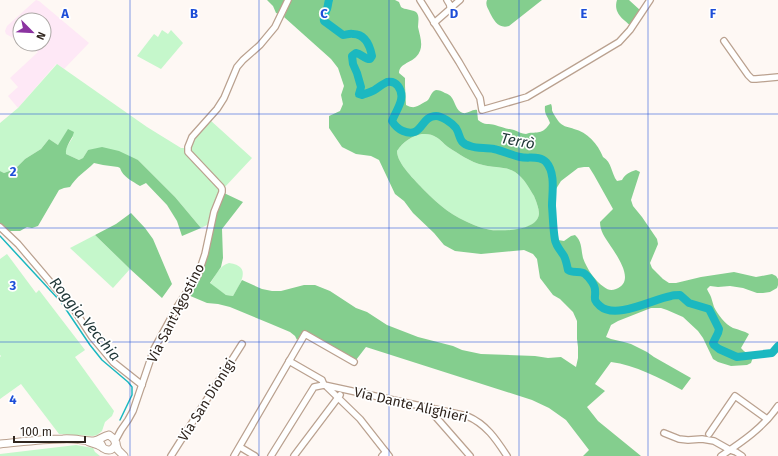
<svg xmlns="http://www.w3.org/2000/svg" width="778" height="456" viewBox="0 0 778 456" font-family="'Fira Sans',sans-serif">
<rect width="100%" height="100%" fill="#fef8f4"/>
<!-- industrial -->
<path fill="#fee8f6" d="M36,0L39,1L89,43L64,69L56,64L18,108L8,96L18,87L10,78L38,52L24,44H44V20H20V42L6,34L5,31L7,26Z"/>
<!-- green -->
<g fill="#c5f7cb">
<path d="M162,30L168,34L171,30L183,43L161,69L137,56L154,34L158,37Z"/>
<path d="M57,64L147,127L181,148H185L186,154L219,190L212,211L209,224L201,228L175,197L138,160L88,150L83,158L79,160L66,154L65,150L73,137L58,145L49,139L41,149L25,159L15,169L4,173L0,171V123L18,108Z"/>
<path d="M210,120L252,158L224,188L191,152C188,140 203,129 210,120Z"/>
<path d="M422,134C426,134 430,134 434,136C439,138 443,143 448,147C459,154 470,162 483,165C493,168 506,166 515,172C524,178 529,188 534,196C536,201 539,208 539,214C537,232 504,231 491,230C485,229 479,227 474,225C452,216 440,206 424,190C416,181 397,164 397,151C403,142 411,136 422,134Z"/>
<path d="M95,235L130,269L113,288L70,248Z"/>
<path d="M7,254L36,293L39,290L85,350L75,357L114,411L112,416L105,422L102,431L97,435L93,436L59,434L21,384L0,399V357L1,356L0,355V259Z"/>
<path d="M229,263C253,266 240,284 233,296L226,295L210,284C215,276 220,265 229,263Z"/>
<path d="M76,445L93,448L95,452L100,456H0V454Z"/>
</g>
<!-- forest -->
<g fill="#84ce8e" fill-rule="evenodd">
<path d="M267,0H285L279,14L276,13L273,6Z"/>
<path d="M291,0H395L399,2L401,7C405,10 411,9 416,12C420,16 418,22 418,27C420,37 425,48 416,57C410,63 399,64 399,73L405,78V86L406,105C414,109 416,107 423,103C426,101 426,102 428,100C431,96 431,92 436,90C439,90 442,91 445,93C448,94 450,95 452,98C455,102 456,111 463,113C468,114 472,109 477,110L478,120C485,126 489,123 495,125C501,127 507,129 514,130C517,131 522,134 526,134C527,134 528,133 529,133C539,132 543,134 550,123C548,116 544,115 545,106L551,104C552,106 552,108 552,110C552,112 558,121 560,123C564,127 569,127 574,129C587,132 598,144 603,157C612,162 611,173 617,181L622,180C625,174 630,172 636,170L640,172L631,200L633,206L642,217L657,239L658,244L650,263L652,268L663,279L669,283H676L701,277L734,272L756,277L772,274L776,276L778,279V285L777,288L770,292L763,293H757L743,288L730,286L718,287L710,286L707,289C708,292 710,294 711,297C712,300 713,304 714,307C718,315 725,324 733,328C739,330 744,331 749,334L741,348C744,352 749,354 753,357L751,363L747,365L731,366L718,362L713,359L703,338L698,331L683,317L667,310L661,308H651L618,321L611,325L606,337L611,339L624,342L631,344L647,352L654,357L691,378L682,390C660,378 635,365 611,362L595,384L605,391L587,407L598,421L641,456H583L589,450L566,420L549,408L532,400L366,347L356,360L305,332H303L297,340L295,336L290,332L271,324L230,307L218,304L207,303L188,295L195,284L216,212L224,193L243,202L222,229L223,258L221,267L210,283L226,295L233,296L242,280L262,289L272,291H281L304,285H315L330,291L356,308L367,312L387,325L418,337L453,346L462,350L481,354L535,356L548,358L561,357L576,367L578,358V347L577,339V321L573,312L560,299L553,295L540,278L537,259L533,254L524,250L481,254L455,251L444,245L434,233L413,213L404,201L395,194L379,160L371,156L356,154L342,147L329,128V116L340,111L343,104L341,95L344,86L338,68L331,59L284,17ZM422,134C426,134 430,134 434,136C439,138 443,143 448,147C459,154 470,162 483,165C493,168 506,166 515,172C524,178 529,188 534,196C536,201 539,208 539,214C537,231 504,231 491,230C485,229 479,227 474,225C452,216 440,206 424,190C416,181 397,164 397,151C403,142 411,136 422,134ZM584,167H589L594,175L613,209L600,222C600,226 601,230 603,234C609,246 640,280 616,289C611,291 608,290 604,287C595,281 587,269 583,258C581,249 582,241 575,235L571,236L564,241L558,240L554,198L556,189L561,181L578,168Z"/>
<path d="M487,0H542L509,26C499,29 494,21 490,13C488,8 485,5 487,0Z"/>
<path d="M617,0H629L641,11L631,26C623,19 613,13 617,0Z"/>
<path d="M68,129L74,132C72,140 65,146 66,154L79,160L83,158L88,150L102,147L119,151L138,160L175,197L201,228L182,236L177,221L167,205L146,183L140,186C132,181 123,177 120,168L118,167L103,165L94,163C86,171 76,177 70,187L64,188L59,190L38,226L32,228L27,227L20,231H10L0,225V171L4,173L15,169L25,159L41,149L49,139L58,145Z"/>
<path d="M131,213L145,228L153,239L172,284L162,298L130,269L95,235L116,224Z"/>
</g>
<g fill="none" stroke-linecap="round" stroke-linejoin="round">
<!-- stream -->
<path stroke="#1bb8c0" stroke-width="1.5" d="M0,236L61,302L90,345L102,360L128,382L132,387V395L120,420"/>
<!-- river -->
<path stroke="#1bb8c0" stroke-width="8" d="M329,0C328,3 328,6 327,9C325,13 323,16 324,21L343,35C346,35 350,33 353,34C365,34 370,46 372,56L370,59C364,59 362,54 356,53L352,56L353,64L357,73L361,87L359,94L362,95C367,93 372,92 376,89C380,86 383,84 387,82C392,81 395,82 398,86C407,98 396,110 392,121C395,126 398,129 403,131C423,139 420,116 436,116C442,116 452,123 456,128C461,136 458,143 470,146C478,149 486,147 494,149C503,151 511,155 520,157C528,159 540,155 546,162C556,173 552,193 552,206C553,217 553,229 555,240C556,246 561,251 564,256C566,260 567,265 568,270C574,274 580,270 585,274C589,277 595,285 595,290C596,298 592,299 600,306C616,320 653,299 671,296C673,295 677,295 680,295L689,303L709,309L719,329L718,333L713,343L714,345L719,349L737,357L772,353L778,346"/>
<defs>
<g id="minor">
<path d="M420,0L459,62L480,98L482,110L527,97L619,42L630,30L650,0"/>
<path d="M450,5L453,6L460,0"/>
<path d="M434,23L450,9V5L447,0"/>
<path d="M724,41L748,75L752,79H756L778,77"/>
<path d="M0,227L18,244L75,311L92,337L113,362L142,385"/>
<path d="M289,361L322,380L324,385"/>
<path d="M327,387L360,419L389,456"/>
<path d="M428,408L470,456"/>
<path d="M664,433L679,439L688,440L702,439L714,441L730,450L736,452L742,456"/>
<path d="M709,434L735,396L767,419"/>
<path d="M115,441L121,430L128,420L133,411L154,349L177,307L198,275L205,254L214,212L222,192V189L221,187L188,152V147L192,137L217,109L224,98L237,67L243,60L260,45L275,27L288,0"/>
<path d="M240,447L255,456"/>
<path d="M171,456L242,344"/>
<path d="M234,456L305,334L354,362"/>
<path d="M271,456L314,387L324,385L467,416C486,424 496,439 507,456"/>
<path d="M294,456L340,395"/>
<path d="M382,456L386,452"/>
<path d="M721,456C742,442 764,427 778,406"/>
</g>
<g id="major">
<path d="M89,442L98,445L102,447"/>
<path d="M0,444C21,442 42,439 63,439C73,438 84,441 94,441C100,440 103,436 109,435L114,439L118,450L124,456"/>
<path d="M101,444L103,448C109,452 114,450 116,443"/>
</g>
</defs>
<!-- minor casing -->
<use href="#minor" stroke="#baa18f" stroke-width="8"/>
<!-- major casing -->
<use href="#major" stroke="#baa18f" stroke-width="9"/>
<!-- minor -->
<use href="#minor" stroke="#fff" stroke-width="5.5"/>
<!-- major -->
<use href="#major" stroke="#fff" stroke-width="7"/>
</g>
<!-- grid -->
<path fill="none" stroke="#1d4ed8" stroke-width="1" stroke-opacity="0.55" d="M130,0V456M259,0V456M389,0V456M519,0V456M648,0V456M0,114H778M0,228H778M0,342H778"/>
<g text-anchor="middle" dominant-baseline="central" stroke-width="3.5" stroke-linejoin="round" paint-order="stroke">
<!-- street labels -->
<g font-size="14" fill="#30261f" stroke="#fff">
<text transform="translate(176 313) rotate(-63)">Via Sant'Agostino</text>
<text transform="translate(207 400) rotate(-58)">Via San Dionigi</text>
<text transform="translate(411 405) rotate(13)">Via Dante Alighieri</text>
</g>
<!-- water labels -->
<g font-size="15" font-style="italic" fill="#1f3637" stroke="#fff">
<text transform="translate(518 141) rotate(11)">Terrò</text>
<text transform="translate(85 319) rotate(51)">Roggia Vecchia</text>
</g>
</g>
<g font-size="13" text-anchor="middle" font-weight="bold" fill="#1d4ed8" stroke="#fff" stroke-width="3.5" stroke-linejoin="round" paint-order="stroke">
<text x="65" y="18">A</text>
<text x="194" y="18">B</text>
<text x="324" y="18">C</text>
<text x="454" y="18">D</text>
<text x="584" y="18">E</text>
<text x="713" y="18">F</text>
<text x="13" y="176">2</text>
<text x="13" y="290">3</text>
<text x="13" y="404">4</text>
</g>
<!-- north arrow -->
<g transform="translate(32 32) rotate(114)"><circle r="19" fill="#ffffff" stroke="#aca8a5"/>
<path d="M0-3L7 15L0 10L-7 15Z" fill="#8b33a0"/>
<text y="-6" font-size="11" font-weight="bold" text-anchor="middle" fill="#30261f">N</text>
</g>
<!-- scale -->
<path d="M14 436v6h71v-6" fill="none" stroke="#30261f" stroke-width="2"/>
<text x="20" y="436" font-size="12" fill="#30261f" stroke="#ffffff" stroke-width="3" paint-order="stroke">100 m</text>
</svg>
